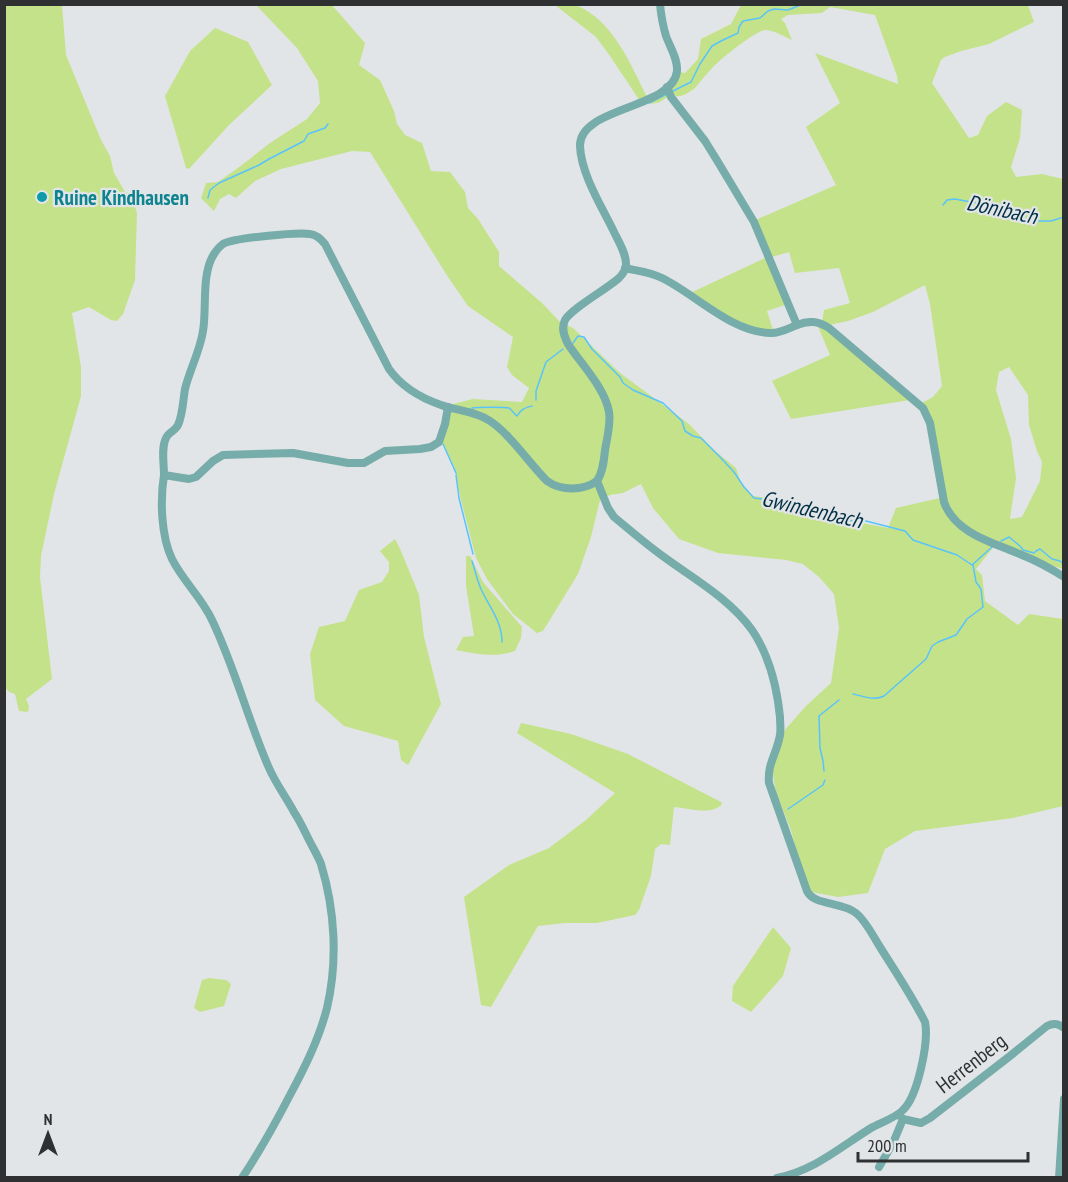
<svg xmlns="http://www.w3.org/2000/svg" width="1068" height="1182" viewBox="0 0 1068 1182" font-family="'PT Sans Narrow',sans-serif">
<rect width="100%" height="100%" fill="#e2e5e7"/>
<!-- green -->
<g fill="#c4e289" fill-rule="evenodd">
<path d="M4,5H62L66,55L101,140L110,156L114,173L125,192L131,194L137,213L135,280L123,314L117,321L111,320L89,307L72,313L81,367V396L54,494L41,556L40,577L52,679L26,699L29,706L28,712L19,711L15,694C8,692 7,691 4,684Z"/>
<path d="M256,5H332L365,43L359,65L380,80L394,111L397,124L405,135L422,143L431,171L450,172L465,192L468,208L478,219L499,252V266L542,303L561,323L573,328L620,373L689,424L714,450L736,468L741,483L753,496L776,499L831,517L888,528L896,508L940,498L928,424L918,405L933,397L942,386L930,304L925,285L873,312L848,321L829,325L910,400L791,419L772,381L830,355L817,324L822,322L824,310L850,303L839,268L795,273L789,252L772,257L791,303L767,311L774,333L750,330L686,295L767,257L751,222L836,185L806,127L840,103L815,53L898,84L897,76L875,15L830,7L822,13L788,15L781,19L785,23L792,40C785,37 774,30 765,30C755,31 722,58 714,66C707,73 701,81 695,88C688,93 679,100 672,94L660,102L651,104L648,101L679,72L685,73L698,59L701,39L731,24L741,5H1028L1034,22L989,44L961,51L945,57L941,60L932,83L969,138L978,135L987,116L1006,102L1022,110L1020,138L1011,167L1016,177L1042,174L1063,179V569L1044,563L995,545L976,569L982,575L985,601L1018,625L1029,614L1063,619V806L1013,818L915,831L885,849L868,893L838,897L806,891L791,830L776,793L772,769L773,753L784,731L805,707L831,683L839,628L834,594L819,577L803,564L786,560L718,553L679,539L653,508L641,484L623,493L610,495L600,500L591,537L578,574L543,631L537,633L513,614L487,579L476,558L460,496L455,469L442,442L453,404L473,399L522,402L529,388L512,375L507,367L513,337L468,306L448,277L370,152L352,151L281,169L255,181L236,198L229,194L220,199L214,211L201,198L206,183L218,182L242,165L270,143L307,119L320,103L318,81L297,48ZM1009,367L1028,395L1029,425L1037,451L1042,462L1040,481L1022,517L1010,519L1016,478L1011,439L996,390L999,372Z"/>
<path d="M555,5C562,5 572,3 578,6C613,21 631,65 647,97L640,101L610,56L596,37Z"/>
<path d="M215,28L248,42L272,85L229,125L189,169L186,168L165,96L190,51Z"/>
<path d="M395,539L401,551L419,595L424,637L441,704L408,765L401,760L398,741L344,726L315,700L310,654L319,627L345,621L359,590L382,582L389,571V562L380,551Z"/>
<path d="M466,556H470L483,582L522,627L521,638L515,651C495,658 476,654 456,650L463,637L474,636L466,586Z"/>
<path d="M521,723L571,734L628,754L721,802L722,804C712,816 687,808 674,807L670,845L661,844L655,849L651,876L639,910L635,915L597,923H565L538,926L491,1007L481,1005L464,897L509,865L549,848L586,820L615,793L517,733Z"/>
<path d="M773,927L791,948L783,976L751,1012L732,1001L733,986Z"/>
<path d="M209,978L226,980L231,984L224,1006L200,1012L194,1008L202,980Z"/>
</g>
<g fill="none" stroke-linecap="round" stroke-linejoin="round">
<!-- stream -->
<g stroke="#59c3fc" stroke-width="1.5">
<path d="M673,91L691,82L700,64L712,46L721,41L738,33L739,27L743,21L760,18L768,11L774,9L788,10L803,4"/>
<path d="M649,103L667,94"/>
<path d="M208,198L210,190L219,183L259,165L269,159L304,141L308,134L325,128L328,124"/>
<path d="M943,205L947,200L955,199L997,207L1019,217L1035,221H1051L1064,217"/>
<path d="M573,343L578,336L584,337L592,349L620,377L623,383L633,390L663,403L682,421L685,431L693,436L701,438L721,458L734,472L744,487L754,498L770,500L775,505C784,504 807,506 815,510C816,510 822,515 823,516L833,515L853,521H866L905,531L913,540L957,555L972,565L992,547"/>
<path d="M536,400V391L546,362L563,349"/>
<path d="M472,408C476,407 507,407 509,408C512,410 514,414 517,416C521,409 525,408 532,406"/>
<path d="M443,444L456,473"/>
<path d="M456,475L459,498L473,554"/>
<path d="M1001,541L1009,537L1020,546L1023,550L1034,553L1036,551L1040,549L1052,559L1060,561L1064,564"/>
<path d="M472,561C475,570 477,580 481,589C489,607 502,621 502,642"/>
<path d="M853,694C863,696 874,701 884,696L926,659L932,646L938,642L956,635L967,619L983,607L981,589L976,582L973,565"/>
<path d="M824,771L823,761L820,748L819,716L839,700"/>
<path d="M788,809L823,785L825,780"/>
</g>
<!-- minor -->
<g stroke="#76aca9" stroke-width="8">
<path d="M625,268C638,271 650,272 662,278C695,294 731,332 770,333C779,334 789,328 797,325L754,222L718,162L705,141L671,97L667,87"/>
<path d="M797,325C809,320 818,321 829,328L923,408L930,423L944,502C955,534 995,543 1022,555C1037,561 1050,568 1064,577"/>
<path d="M164,475C164,464 161,448 166,438C168,433 175,431 178,425C183,414 183,400 185,389C190,369 200,351 203,331C207,308 201,274 214,254C216,251 220,246 223,244C233,238 298,232 310,234C317,235 321,239 325,244L389,369C401,386 421,398 441,405C458,411 475,411 490,421C510,434 529,463 547,481C561,491 583,491 597,481"/>
<path d="M597,481L608,508L614,517C631,531 647,545 664,557C694,579 730,599 752,630C769,655 777,687 780,717C780,723 781,729 780,735C777,753 767,764 769,783L807,891C814,906 841,901 856,913C866,921 873,936 880,947C895,971 912,996 925,1022C929,1041 918,1096 903,1110C897,1117 880,1123 871,1128C839,1148 815,1170 777,1178"/>
<path d="M597,481C603,472 604,460 605,450C607,438 611,424 609,412C605,388 581,364 568,344C564,336 561,328 565,320C572,308 607,289 619,278C622,275 625,271 626,266C627,255 619,242 614,232C602,207 581,174 580,146C579,107 673,109 677,71C678,59 670,47 666,36C663,26 661,15 660,4"/>
<path d="M899,1115L903,1119L921,1123L930,1118L1010,1056L1047,1026C1053,1023 1058,1023 1064,1028"/>
<path d="M879,1167L893,1143L903,1119"/>
<path d="M242,1178C260,1151 275,1124 290,1095C305,1067 319,1039 327,1008C338,961 335,910 321,864C318,856 313,848 309,840C304,830 300,821 294,812C286,797 276,784 269,768C248,720 235,668 212,620C202,598 183,581 172,559C161,536 160,500 164,475L189,479L196,477L213,461L223,455L293,453L348,463H364L385,451L420,449L431,447L439,442L445,424L448,407"/>
<path d="M1059,1178L1064,1099"/>
</g>
</g>
<!-- markers -->
<circle fill="#0f9aa8" stroke="#e2e5e7" stroke-width="2" cx="42" cy="197" r="6"/>
<g text-anchor="middle" dominant-baseline="central" stroke-width="4.5" stroke-linejoin="round" paint-order="stroke">
<!-- culture labels -->
<g font-size="21" font-weight="bold" fill="#0d838f" stroke="#e2e5e7" text-anchor="start">
<text x="54" y="197">Ruine Kindhausen</text>
</g>
<!-- street labels -->
<g font-size="21" fill="#2f3031" stroke="#e2e5e7">
<text transform="translate(971 1063) rotate(-38)">Herrenberg</text>
</g>
<!-- water labels -->
<g font-size="22" font-style="italic" fill="#002f45" stroke="#e2e5e7">
<text transform="translate(1002 209) rotate(12)">Dönibach</text>
<text transform="translate(812 509) rotate(13)">Gwindenbach</text>
</g>
</g>
<!-- border -->
<rect width="1068" height="1182" fill="none" stroke="#2f3031" stroke-width="12"/>
<!-- north arrow -->
<g transform="translate(48 1134)" stroke="#e2e5e7" stroke-width="4.5" paint-order="stroke">
<path d="M0-4.5L10 22L0 15L-10 22Z" fill="#2f3031"/>
<text y="-9" font-size="16" font-weight="bold" text-anchor="middle" fill="#2f3031">N</text>
</g>
<!-- scale -->
<path d="M858 1152v9h170v-9" fill="none" stroke="#2f3031" stroke-width="3"/>
<text x="867" y="1152" font-size="18" fill="#2f3031" stroke="#e2e5e7" stroke-width="4.5" paint-order="stroke">200 m</text>
</svg>
